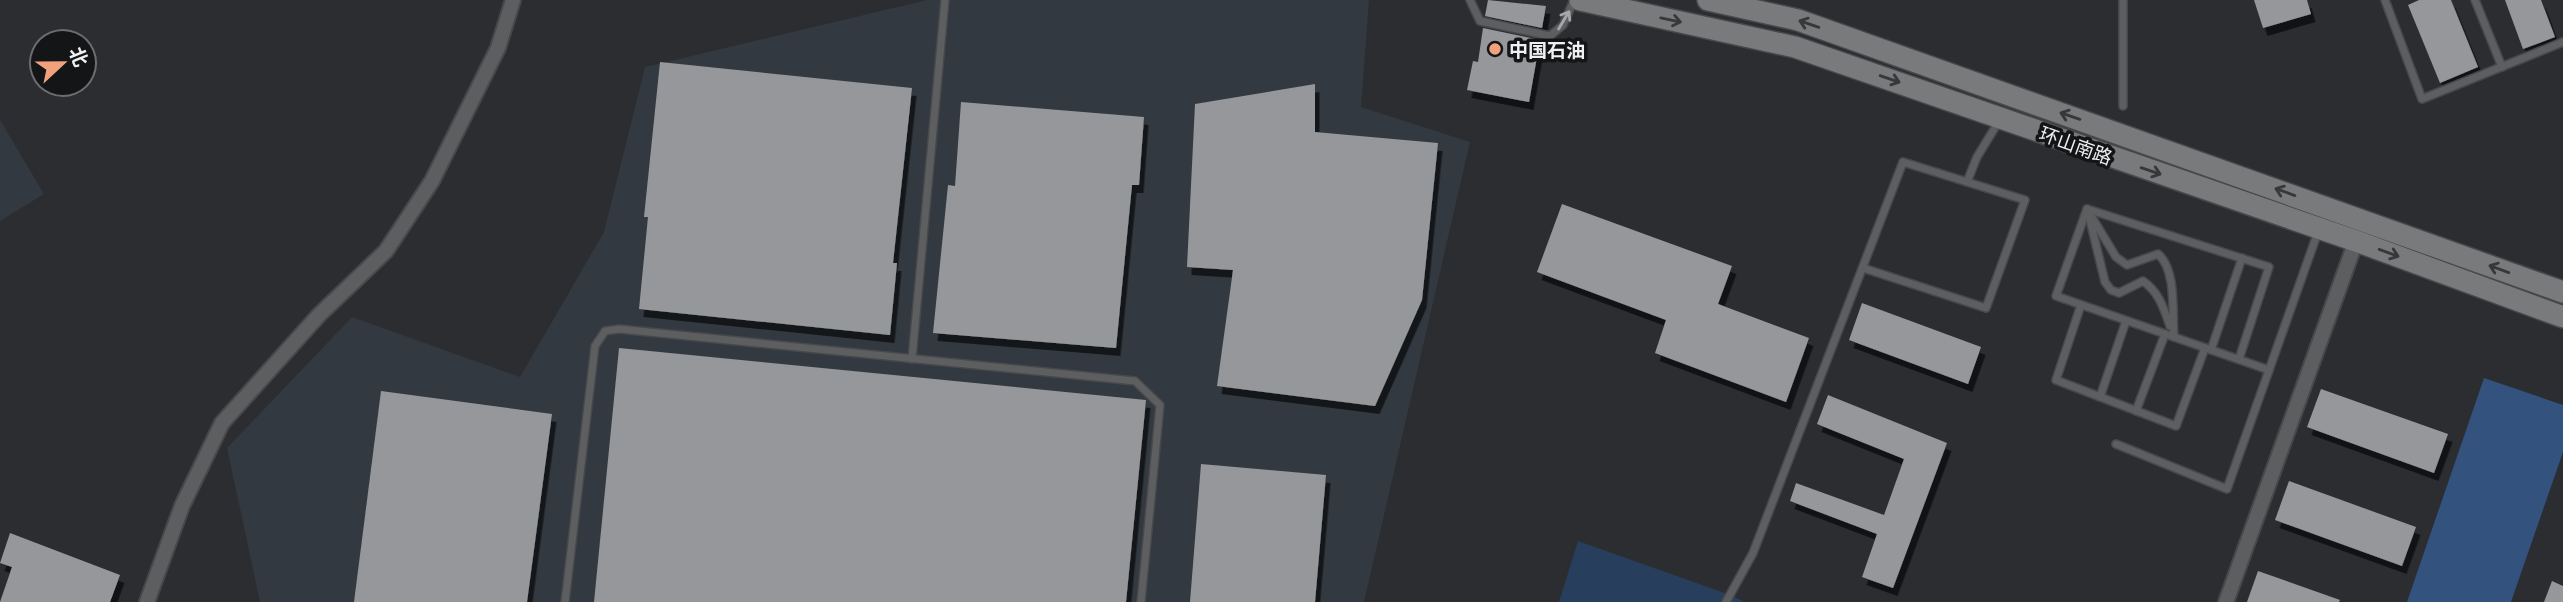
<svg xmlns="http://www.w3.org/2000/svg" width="2563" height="602" viewBox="0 0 2563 602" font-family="'Titillium Web','Noto Sans SC',sans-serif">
<defs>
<filter id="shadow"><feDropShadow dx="4.5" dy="8" stdDeviation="0" flood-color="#0009"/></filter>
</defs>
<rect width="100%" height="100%" fill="#2b2d30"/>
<!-- built -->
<g fill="#333940">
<path d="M927,0H1369L1361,107L1470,142L1364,602H260L227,448L352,317L520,377L604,232L645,67Z"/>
<path d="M0,120L44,194L0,221Z"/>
</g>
<!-- green -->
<path fill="#273f5d" d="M1578,541L1730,595L1745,602H1559Z"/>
<!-- forest -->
<path fill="#33537e" d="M2484,378L2563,405V452L2511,602H2407Z"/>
<!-- building -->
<g fill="#95979b" filter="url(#shadow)">
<path d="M1488,0L1546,6L1542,28L1485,16Z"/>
<path d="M2254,0H2307L2311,14L2263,28Z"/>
<path d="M2419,0H2451L2478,67L2440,83L2408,5Z"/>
<path d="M2505,0H2541L2555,37L2523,49Z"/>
<path d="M1483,28L1540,40L1529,102L1467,90L1473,61L1478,62Z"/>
<path d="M660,62L912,88L893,263H897L890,335L639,309L648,217H644Z"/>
<path d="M1315,84V132L1438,143L1422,300L1375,406L1217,386L1233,270L1187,267L1195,104Z"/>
<path d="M961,102L1144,117L1139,185H1132L1116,348L933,333L948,185L955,186Z"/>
<path d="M1562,204L1732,266L1718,304L1809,338L1786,402L1655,353L1666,320L1537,272Z"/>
<path d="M1862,303L1981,347L1968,384L1849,340Z"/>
<path d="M619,348L1146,400L1126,602H594Z"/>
<path d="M2321,389L2448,434L2434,473L2307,427Z"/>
<path d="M381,391L552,414L527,602H354Z"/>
<path d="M1828,395L1947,443L1893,588L1862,577L1877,534L1790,501L1796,483L1884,515L1904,459L1817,424Z"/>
<path d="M1201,464L1326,475L1315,602H1190Z"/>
<path d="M2289,481L2416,527L2402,566L2275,520Z"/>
<path d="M10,533L120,575L110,602H0L12,567L0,563Z"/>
<path d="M2258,571L2340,600L2339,602H2247Z"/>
<path d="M2552,581L2563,586V602H2544Z"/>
</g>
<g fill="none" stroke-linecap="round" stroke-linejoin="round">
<defs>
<g id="lane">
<path d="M1470,0L1480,21L1550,36L1563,25L1574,0"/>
<path d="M2385,0L2422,99L2563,42"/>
<path d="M2475,0L2502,67"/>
<path d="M2123,106V0"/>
<path d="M1967,182L1977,157L1999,121"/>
<path d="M2087,209L2116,257L2127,265L2158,254C2177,270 2172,314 2174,337"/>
<path d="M2089,216L2105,282L2111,290L2119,293L2143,281C2159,292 2164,309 2170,326"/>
<path d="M2081,305L2056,380L2176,426L2205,348"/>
<path d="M2211,350L2242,258"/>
<path d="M912,359L945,0"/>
<path d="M2239,359L2269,267L2087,209L2056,296L2269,370"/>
<path d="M2100,397L2126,321"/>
<path d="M2136,411L2165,334"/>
<path d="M2116,444L2227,489L2319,229"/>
<path d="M565,602L595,346L605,331L619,329L1135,381L1160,405L1141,602"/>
<path d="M1726,602L1753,553L1903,162L2025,200L1986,308L1863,268"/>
</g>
<g id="street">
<path d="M147,602L182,506L222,423L319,315L386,251L432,181L498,48L513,0"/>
<path d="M2226,602L2356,241"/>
</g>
<g id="secondary">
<path d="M1580,0L1795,47L2356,241L2563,317"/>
<path d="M1708,0L1798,20L2563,292"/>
</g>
</defs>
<!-- lane casing -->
<use href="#lane" stroke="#46484b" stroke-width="10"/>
<!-- street casing -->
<use href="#street" stroke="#46484b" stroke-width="18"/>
<!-- secondary casing -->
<use href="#secondary" stroke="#46484b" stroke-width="24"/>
<!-- lane -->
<use href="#lane" stroke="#5d5e60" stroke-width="7"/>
<!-- street -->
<use href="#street" stroke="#5d5e60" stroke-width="14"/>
<!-- secondary -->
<use href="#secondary" stroke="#787a7c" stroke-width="21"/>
</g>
<!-- one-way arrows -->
<defs><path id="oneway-shaft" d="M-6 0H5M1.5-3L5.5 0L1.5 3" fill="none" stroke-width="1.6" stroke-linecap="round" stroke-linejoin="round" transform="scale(1.75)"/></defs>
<use stroke="#a6a7a9" href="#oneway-shaft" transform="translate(1564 20) rotate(-59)"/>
<g stroke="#37383a">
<use href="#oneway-shaft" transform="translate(1671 20) rotate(12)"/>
<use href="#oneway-shaft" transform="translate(1809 24) rotate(-161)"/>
<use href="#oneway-shaft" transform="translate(1890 79) rotate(19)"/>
<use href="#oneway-shaft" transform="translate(2070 116) rotate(-161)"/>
<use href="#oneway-shaft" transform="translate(2151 171) rotate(19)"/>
<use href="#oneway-shaft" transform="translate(2285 192) rotate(-160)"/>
<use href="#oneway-shaft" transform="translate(2389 253) rotate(20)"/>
<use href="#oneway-shaft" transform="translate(2499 269) rotate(-160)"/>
</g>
<!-- markers -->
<circle fill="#f1a17c" stroke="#141516" stroke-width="2.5" cx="1495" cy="49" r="7"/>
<g text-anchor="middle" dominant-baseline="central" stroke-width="7" stroke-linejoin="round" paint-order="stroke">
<!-- poi labels -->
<g font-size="19" font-weight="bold" fill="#eff0f2" stroke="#141516" text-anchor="start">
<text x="1509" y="49">中国石油</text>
</g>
<!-- street labels -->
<g font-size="19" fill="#eff0f2" stroke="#141516">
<text transform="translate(2076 145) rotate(20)">环山南路</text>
</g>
</g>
<!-- north arrow -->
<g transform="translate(63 63) rotate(68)"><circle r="33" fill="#141516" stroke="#6c6d6e" stroke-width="2"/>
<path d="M0-5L12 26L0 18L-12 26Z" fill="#f1a17c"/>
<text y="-10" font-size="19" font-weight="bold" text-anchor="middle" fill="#eff0f2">北</text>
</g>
</svg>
